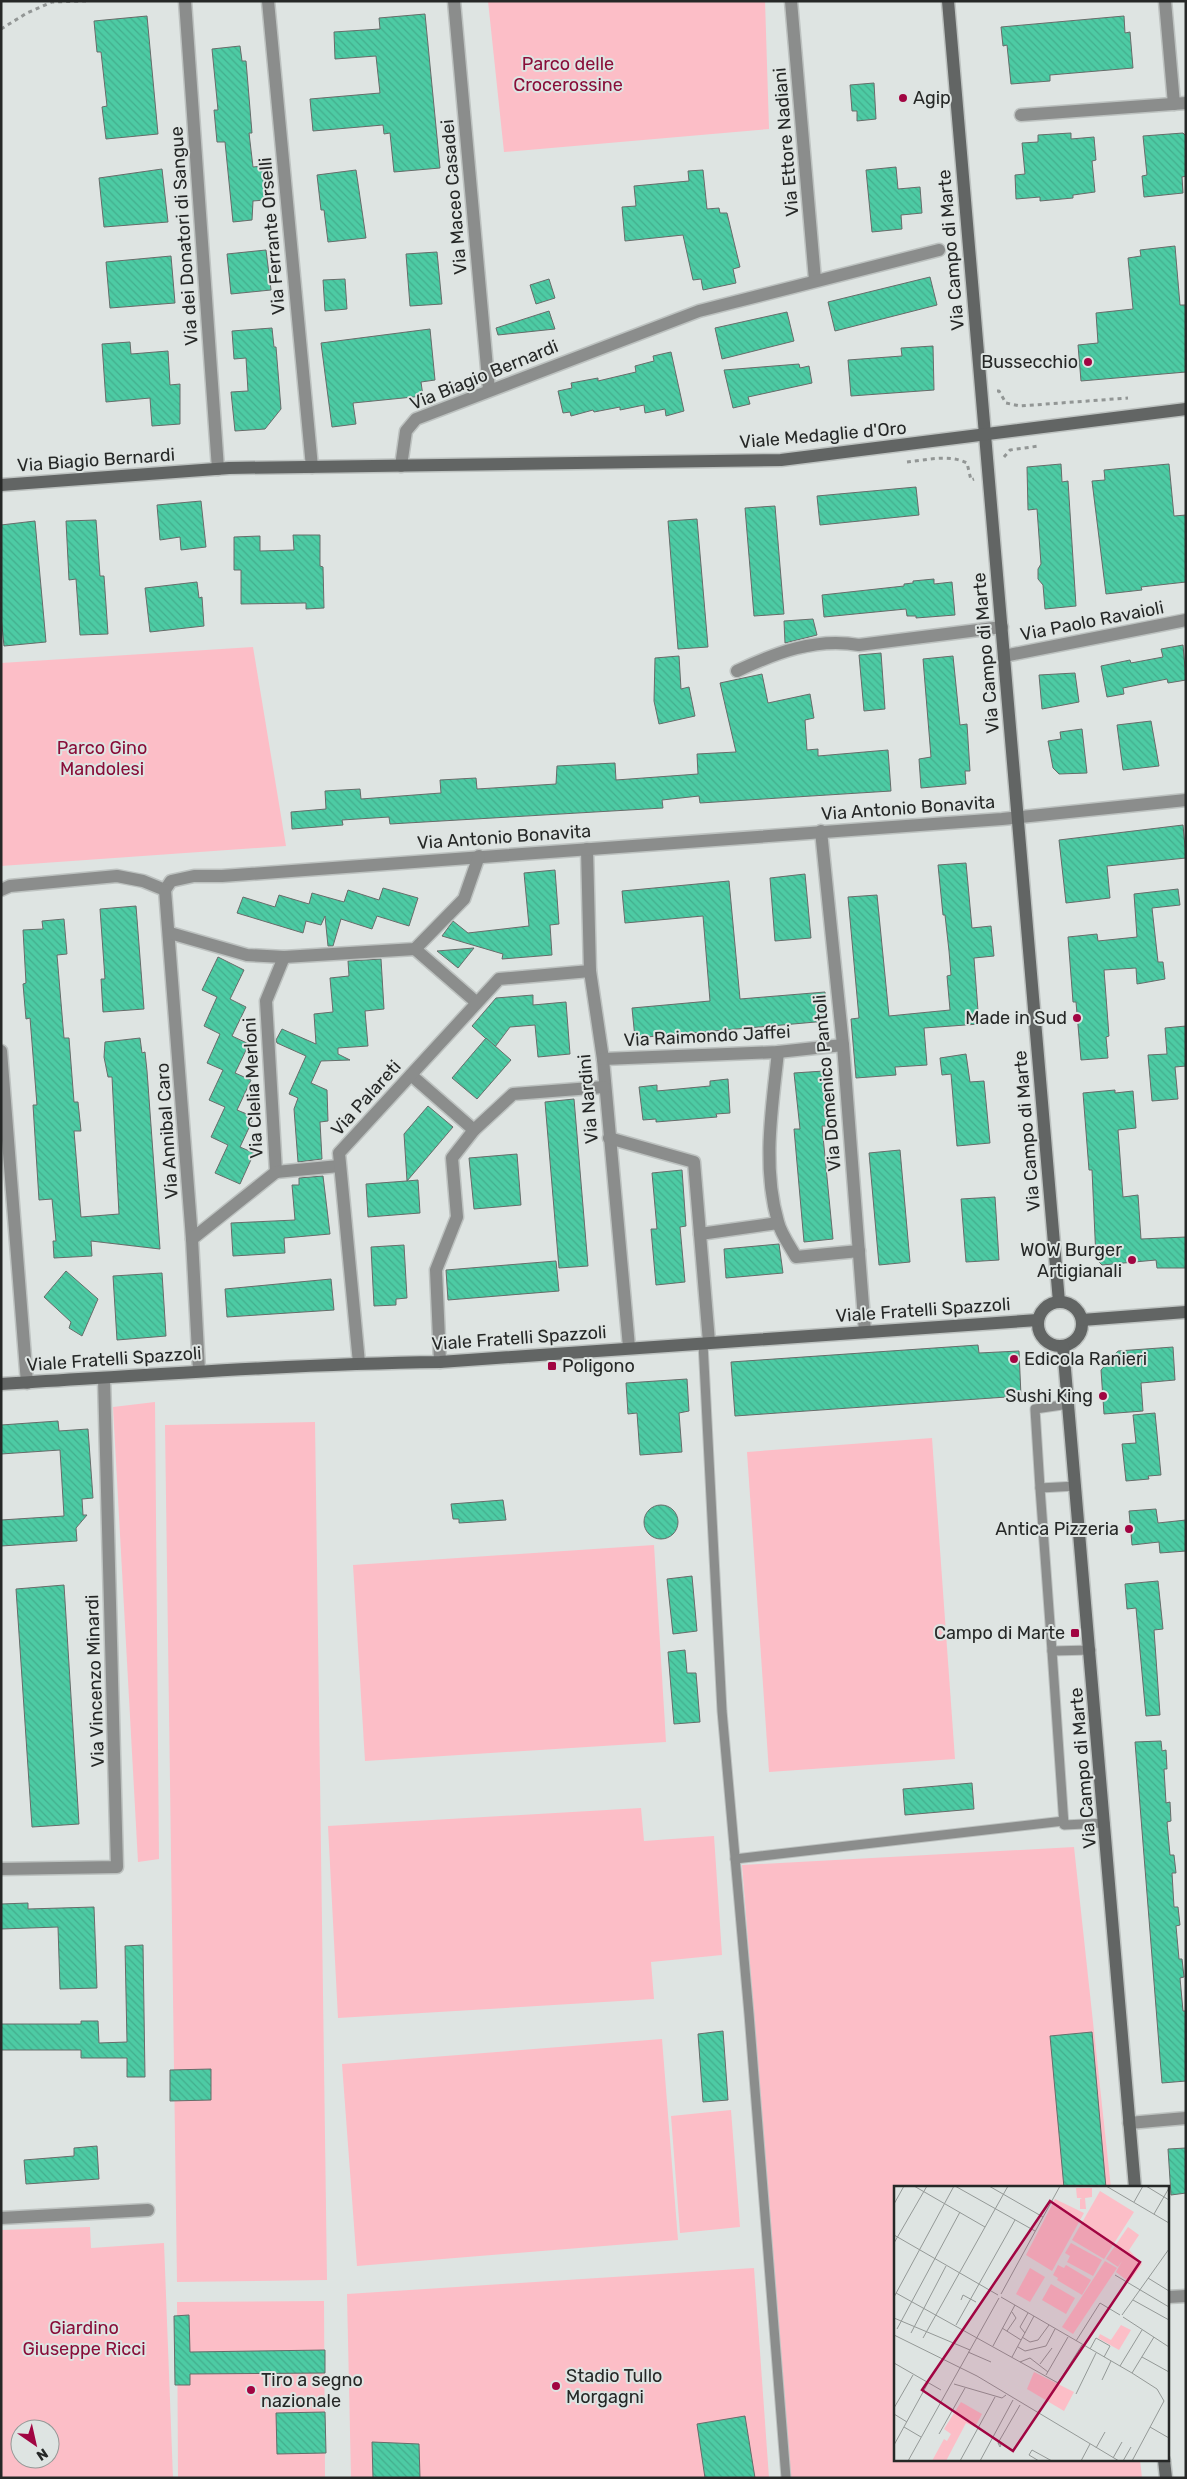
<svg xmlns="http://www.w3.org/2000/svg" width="1187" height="2479" viewBox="0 0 1187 2479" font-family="Rubik,sans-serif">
<defs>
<pattern id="building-back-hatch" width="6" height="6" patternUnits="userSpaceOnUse" patternTransform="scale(1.25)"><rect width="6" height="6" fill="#4dcba4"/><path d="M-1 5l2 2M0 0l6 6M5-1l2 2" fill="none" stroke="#43ae8d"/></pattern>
</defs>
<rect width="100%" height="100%" fill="#dee4e2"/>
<!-- green -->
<g fill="#fcbec7" fill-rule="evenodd">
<path d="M488,1H765L769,129L504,152Z"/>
<path d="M253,647L286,846L1,866V663Z"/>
<path d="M155,1402L159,1859L138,1862L113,1407Z"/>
<path d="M315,1422L327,2280L177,2282L165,1425Z"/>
<path d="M932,1438L955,1759L769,1772L747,1452Z"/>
<path d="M654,1545L666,1742L365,1761L353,1565Z"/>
<path d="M641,1808L644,1841L714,1836L722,1955L651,1962L654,1999L338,2018L328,1826Z"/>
<path d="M1074,1847L1111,2188H896V2460H1140L1142,2478H791L742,1865Z"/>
<path d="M662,2039L678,2240L357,2266L342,2064Z"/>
<path d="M731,2110L740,2227L680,2233L671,2116Z"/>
<path d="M90,2227L91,2248L164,2243L173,2478H1V2230ZM20,2429H50V2459H20Z"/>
<path d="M754,2268L769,2478H351L347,2294Z"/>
<path d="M324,2301L325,2478H178L177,2302Z"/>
</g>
<!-- building -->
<g fill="url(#building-back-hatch)" stroke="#686c6a">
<path d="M425,14L440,168L394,172L390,133L384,134L383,125L313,131L310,99L380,93L376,56L335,59L334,32L380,29L379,18Z"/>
<path d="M147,16L158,134L106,139L102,107L107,106L101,52H97L94,21Z"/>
<path d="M1124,16L1125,33L1130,32L1133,68L1050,75V81L1011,84L1007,45L1003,46L1001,27Z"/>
<path d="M240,46L242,61H246L252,133H249L253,167L262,166L265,200L253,201L252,220L233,222L225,142H217L214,110H218L212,49Z"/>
<path d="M874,83L876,119L857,121V111H852L850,85Z"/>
<path d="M1071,133V139L1094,137L1096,160L1092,161L1095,192L1073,195V198L1040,201V197L1016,199L1015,175L1025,174L1022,143L1038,142V135Z"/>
<path d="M1183,133L1186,136V176L1182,177L1183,193L1144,197L1142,176L1147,175L1143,136Z"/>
<path d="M896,167L898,189L920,187L922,213L901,215L902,229L872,232L866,170Z"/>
<path d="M162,169L168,222L104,227L99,178Z"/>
<path d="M356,170L366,238L328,242L324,210H321L317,175Z"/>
<path d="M703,170L707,209L719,208L720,213H727L740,267L733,269L736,283L703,290L701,279L693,280L683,235L625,241L622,207L636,206L634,186L689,181L688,171Z"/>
<path d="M1175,246L1180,305H1186V372L1081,381L1078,345L1098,343L1096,313L1133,309L1128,258L1141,256L1140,250Z"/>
<path d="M266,250L271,290L231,294L227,254Z"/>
<path d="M437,252L442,304L410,306L406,254Z"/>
<path d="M171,256L175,303L110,308L106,262Z"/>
<path d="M930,277L937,305L835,331L828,302Z"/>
<path d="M345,279L347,309L325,311L323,280Z"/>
<path d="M549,279L555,298L536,304L530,285Z"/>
<path d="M549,311L555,329L498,335L496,328Z"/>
<path d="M787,312L794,341L722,359L715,328Z"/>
<path d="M272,328L274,347H276L281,409L265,429L235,431L231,392L248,391L246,358L234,359L232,331Z"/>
<path d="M430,329L435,380L421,382L423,396L353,403L356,424L332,427L321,343Z"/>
<path d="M130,342L131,354L168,351L170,385L180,384V424L152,426L150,398L106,402L102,344Z"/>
<path d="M933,346L934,390L851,396L848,360L902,356L901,348Z"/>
<path d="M671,352L684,411L666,416L665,409L645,413L644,405L620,410V407L594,412L593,410L571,416L570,412L563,413L558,391L572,388L571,383L598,378V381L636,372L635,366L654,361L653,356Z"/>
<path d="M799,364L800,368L809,366L812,383L748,397L750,404L733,408L724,370Z"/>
<path d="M1061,464L1062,482L1068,481L1076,606L1045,609L1043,585L1038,579V569L1041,564L1037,509L1028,510L1027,467Z"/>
<path d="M1169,464L1174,516L1186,515V582L1141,587L1142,590L1106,594L1092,481L1105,480L1104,470Z"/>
<path d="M916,487L919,515L820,525L817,496Z"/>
<path d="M201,501L206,547L181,550L180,537L160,540L157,505Z"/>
<path d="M775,506L784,614L754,616L745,508Z"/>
<path d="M697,519L708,647L678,649L668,521Z"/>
<path d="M96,520L100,576H104L108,634L80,635L76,579L69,580L66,521Z"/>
<path d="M35,521L46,642L4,646L1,616V525Z"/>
<path d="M293,535H320V566L323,567L324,608L306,609V603L241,604V570H234V537L260,536V551L294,550Z"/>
<path d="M934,579V584L952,582L955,615L916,618V616H907L906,609L824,617L822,595L904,586V584L913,583V581Z"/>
<path d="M197,582L199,598L202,597L204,626L150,632L145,588Z"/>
<path d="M813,619L817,635L785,643L784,621Z"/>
<path d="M1183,645L1186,680L1168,683L1167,679L1123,688L1124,694L1107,697L1101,666L1130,660L1131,663L1163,657L1161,649Z"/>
<path d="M881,653L885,709L864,711L859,655Z"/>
<path d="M679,656L681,689L689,687L695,716L659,724L654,701L655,658Z"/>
<path d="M953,656L960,725L967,724L970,771H965L966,784L921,788L919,759L931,757L923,659Z"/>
<path d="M1075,673L1079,702L1042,709L1039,675Z"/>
<path d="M762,674L768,703L810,694L814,718L805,720L807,750L818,749V756L888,750L891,791L700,803L699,796L662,800L663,808L390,824L389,817L342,820L343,825L292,829L291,812L326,809L325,791L360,789L361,799L441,793L440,780L476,778L477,789L556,784L557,766L615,763L616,780L698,774L697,754L736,752L720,683Z"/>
<path d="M1151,721L1159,766L1123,770L1117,725Z"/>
<path d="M1082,729L1087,773L1059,774L1053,768L1048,741L1061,739L1060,732Z"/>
<path d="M1183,825L1186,858L1107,866L1110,898L1066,903L1059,840Z"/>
<path d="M966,863L972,928L991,926L994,956L974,958L979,1024L924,1028L927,1065L895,1067L896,1075L856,1078L851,1019L859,1018L848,897L877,895L889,1016L950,1010L947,976L951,975L949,951L945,915H943L938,865Z"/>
<path d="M555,870L559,924L550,925L552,955L502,959L503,954L442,936L453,921L468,933L529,926L524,873Z"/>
<path d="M805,874L811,938L775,941L770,878Z"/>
<path d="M729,881L740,999L825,992L827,1021L635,1038L632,1008L710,1001L703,916L625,923L622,891Z"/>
<path d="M383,888L418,898L409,926L377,916L372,929L341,919L333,946H328L325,916L321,925L306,921L303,933L237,913L243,897L275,907L279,895L309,904L312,893L344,902L348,890L379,900Z"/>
<path d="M1178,889L1180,905L1152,908L1158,962H1163L1165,979L1137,984L1136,968L1104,970L1109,1036L1106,1037L1108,1058L1081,1060L1076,1002H1073L1068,937L1097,934L1098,941L1137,937L1134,894Z"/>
<path d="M136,906L144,1009L103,1012L101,979H105L100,909Z"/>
<path d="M64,919L67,954L57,955L64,1038H69L74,1102H78L81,1131H74L81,1217L119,1214L112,1077H108L104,1057L105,1042L140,1038L142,1053L145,1052L147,1071L160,1249L91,1241L92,1256L54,1258L53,1241H56L52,1199L39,1200L33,1105H37L30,1018L26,1019L23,984L26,983L23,930L43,929L42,921Z"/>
<path d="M474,948L458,968L437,951Z"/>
<path d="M218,957L244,970L230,999L246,1007L232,1036L249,1044L235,1073L251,1080L237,1110L254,1117L240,1147L254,1153L240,1184L215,1173L228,1145L211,1137L225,1107L209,1100L223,1070L207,1063L220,1034L204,1026L217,997L202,990Z"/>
<path d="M381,959L384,1009L365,1011L368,1046L338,1048V1054L350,1060L321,1061L311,1083L327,1090L328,1121L320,1122L322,1159L298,1162L294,1109L298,1098L289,1094L306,1056L277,1043L276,1040L282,1029L316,1044L314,1014L333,1012L330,978L349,976L348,961Z"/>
<path d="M533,995V1005L566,1002L570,1054L538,1057L535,1025L510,1027L495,1047L472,1026L496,998Z"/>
<path d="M1186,1026V1066L1175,1067L1178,1099L1152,1101L1148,1055L1167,1054L1165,1028Z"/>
<path d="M486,1038L511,1060L477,1099L452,1078Z"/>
<path d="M966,1054L970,1082L984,1081L990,1143L957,1146L951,1074L942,1075L940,1058Z"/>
<path d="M824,1071L829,1126H822L833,1239L804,1242L794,1129H800L794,1073Z"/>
<path d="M728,1079L730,1113L716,1114L717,1117L656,1122V1119L643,1120L639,1087L657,1085V1091L710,1086V1081Z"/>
<path d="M1115,1090V1093L1133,1091L1136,1128L1118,1130L1123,1197L1138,1195L1141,1239L1186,1237V1268H1157L1156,1260L1102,1265L1096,1259L1092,1170H1089L1083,1093Z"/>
<path d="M574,1099L588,1266L559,1268L545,1102Z"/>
<path d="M428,1106L453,1127L407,1181L418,1180L420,1213L368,1217L366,1184L407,1181L404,1134Z"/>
<path d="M900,1150L910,1262L879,1265L869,1153Z"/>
<path d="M517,1154L521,1205L474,1209L469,1158Z"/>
<path d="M682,1170L686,1226L680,1227L685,1282L656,1285L651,1229H657L652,1173Z"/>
<path d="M323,1176L330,1234L284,1238L285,1253L233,1256L231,1223L295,1220L292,1185H299V1178Z"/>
<path d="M995,1197L999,1260L966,1262L961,1199Z"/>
<path d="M779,1244L783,1273L726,1278L724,1249Z"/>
<path d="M404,1245L407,1298L396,1299V1305L374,1306L371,1247Z"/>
<path d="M556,1261L559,1291L448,1300L446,1270Z"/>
<path d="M66,1271L98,1299L82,1336L69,1328L71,1322L44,1297Z"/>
<path d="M162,1273L166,1336L117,1340L113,1276Z"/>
<path d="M331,1279L334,1310L227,1317L225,1289Z"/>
<path d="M978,1345L979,1353L1019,1351L1021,1396L735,1416L731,1362Z"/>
<path d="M1173,1347L1175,1380L1141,1383L1143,1411L1104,1414L1101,1370L1118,1351Z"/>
<path d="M687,1379L689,1411L679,1413L682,1452L640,1455L637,1413L628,1414L626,1383Z"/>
<path d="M1155,1413L1161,1475L1148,1476L1149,1479L1126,1481L1122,1444L1136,1443L1133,1415Z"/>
<path d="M58,1421L59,1431L88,1429L93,1498L82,1499L83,1515H87L76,1528L77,1541L1,1546V1520L64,1516L60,1450L1,1454V1425Z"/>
<path d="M503,1500L506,1520L459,1523V1519H453L451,1504Z"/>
<circle cx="661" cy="1522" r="17"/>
<path d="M1156,1509L1158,1523L1186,1520V1551L1160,1553L1159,1542L1132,1545L1129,1511Z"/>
<path d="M692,1576L697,1631L673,1634L667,1579Z"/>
<path d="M1158,1581L1163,1629L1154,1630L1160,1715L1146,1716L1136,1608L1127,1609L1125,1584Z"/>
<path d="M64,1585L79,1824L32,1827L16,1589Z"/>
<path d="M685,1650L687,1673H696L700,1722L674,1724L668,1652Z"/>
<path d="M1161,1741L1162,1751L1166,1750L1167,1769H1164L1166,1803L1170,1802L1171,1821L1167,1822L1170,1855H1174L1176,1873H1172L1174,1907H1178L1180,1925L1176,1926L1179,1959H1182L1184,1977L1180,1978L1183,2011H1186V2081L1162,2083L1135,1742Z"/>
<path d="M972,1783L974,1809L905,1815L903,1789Z"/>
<path d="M28,1903V1909L94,1907L97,1988L60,1989L58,1927L1,1929V1904Z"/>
<path d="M143,1945L145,2077H127V2058H81V2050H1V2024H81V2021H98L99,2043L127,2042L125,1946Z"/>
<path d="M723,2031L728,2100L703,2102L698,2034Z"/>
<path d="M1092,2032L1106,2188H1064L1050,2036Z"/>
<path d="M211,2069V2100L170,2101V2070Z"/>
<path d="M97,2146L99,2179L26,2184L24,2160L74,2156V2148Z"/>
<path d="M1186,2148V2193L1171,2195L1168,2149Z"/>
<path d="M189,2315L190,2352L325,2350V2373L190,2374V2385H175L174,2316Z"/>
<path d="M325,2412L326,2453L277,2454L276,2413Z"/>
<path d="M745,2416L755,2478H705L697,2424Z"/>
<path d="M372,2442L419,2444L420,2478H373Z"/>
</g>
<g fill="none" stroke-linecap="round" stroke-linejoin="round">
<defs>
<g id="lane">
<path d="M703,1343L722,1711L749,2014L786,2478"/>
<path d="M1069,1404L1035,1409L1040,1488L1076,1486"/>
<path d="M1040,1488L1052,1651L1091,1650"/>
<path d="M1052,1651L1064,1825L1105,1823"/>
<path d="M735,1859L1064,1821"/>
</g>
<g id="street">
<path d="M185,1L218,469"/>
<path d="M268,1L312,467"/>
<path d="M454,1L489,390"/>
<path d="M791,1L815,280"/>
<path d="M1165,1L1174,104"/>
<path d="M1021,115L1186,103"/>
<path d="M401,466L406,431L416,419L699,311L939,250"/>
<path d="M1004,656L1186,620"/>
<path d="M737,671C775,653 816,637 859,645L1002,627"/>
<path d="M821,831L843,1045L865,1332"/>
<path d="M587,849L590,971L603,1059L629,1347"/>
<path d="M1,890L10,886L117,876L143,881L165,890"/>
<path d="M165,890L171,881L194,876H222L1002,819L1186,800"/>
<path d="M165,890L192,1239L199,1371"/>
<path d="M170,933L247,955L284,957L415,949L464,899L479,856"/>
<path d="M415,949L476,1002"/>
<path d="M1,1051L27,1383"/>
<path d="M778,1052C772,1108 762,1167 778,1222C781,1234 790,1246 796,1257L859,1251"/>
<path d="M603,1059L778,1052L843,1045"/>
<path d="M411,1075L474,1130"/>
<path d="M609,1138L694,1162L709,1342"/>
<path d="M276,1172L266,1001L284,957"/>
<path d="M276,1172L339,1166"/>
<path d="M700,1234L778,1223"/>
<path d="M192,1239L276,1172"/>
<path d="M440,1362L436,1270L457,1217L452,1158L474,1130L513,1094L604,1087"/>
<path d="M359,1363L339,1153L499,979L590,971"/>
<path d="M1,1869L117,1867L104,1378"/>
<path d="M1129,2123L1186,2118"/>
<path d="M1,2218L148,2210"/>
<path d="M1168,2297L1186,2296"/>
</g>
<g id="secondary">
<path d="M948,1L1059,1302"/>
<path d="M1,485L229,468L781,460L1186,409"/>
<circle cx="1060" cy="1324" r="22"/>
<path d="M1082,1320L1186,1312"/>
<path d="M1063,1346L1135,2188"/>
<path d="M1,1384C148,1375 294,1364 440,1362L1038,1320"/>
<path d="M1164,2460L1166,2478"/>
</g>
</defs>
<!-- lane casing -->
<use href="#lane" stroke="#bdc2c0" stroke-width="11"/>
<!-- street casing -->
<use href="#street" stroke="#bdc2c0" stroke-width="15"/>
<!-- secondary casing -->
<use href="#secondary" stroke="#bdc2c0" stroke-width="15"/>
<!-- path -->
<g stroke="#929695" stroke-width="3" stroke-dasharray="4 4" stroke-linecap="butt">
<path d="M1,29L27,13L52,2L86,1"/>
<path d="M997,391H999L1006,403L1020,406L1128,398"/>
<path d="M1004,457L1010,450L1039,446"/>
<path d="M907,462C926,460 949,454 967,463L971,480L974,479"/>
</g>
<!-- lane -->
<use href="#lane" stroke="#8b8d8c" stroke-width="9"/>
<!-- street -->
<use href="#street" stroke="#8b8d8c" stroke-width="12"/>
<!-- secondary -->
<use href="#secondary" stroke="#626564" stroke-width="12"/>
</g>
<!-- markers -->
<g fill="#a10542" stroke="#dee4e2" stroke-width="2">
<circle cx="903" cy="98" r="5"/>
<circle cx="1088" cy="362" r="5"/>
<circle cx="1077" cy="1018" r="5"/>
<circle cx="1132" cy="1260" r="5"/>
<circle cx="1014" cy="1359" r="5"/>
<rect x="547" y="1361" width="10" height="10" rx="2.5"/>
<circle cx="1103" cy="1396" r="5"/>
<circle cx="1129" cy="1529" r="5"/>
<rect x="1070" y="1628" width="10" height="10" rx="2.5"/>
<circle cx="556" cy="2386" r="5"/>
<circle cx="251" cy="2390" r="5"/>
</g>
<g text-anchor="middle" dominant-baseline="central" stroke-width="4" stroke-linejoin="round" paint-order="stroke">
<!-- park labels -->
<g font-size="18" fill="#890e39" stroke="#dee4e2">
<text x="568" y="64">Parco delle<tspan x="568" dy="21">Crocerossine</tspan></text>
<text x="102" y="748">Parco Gino<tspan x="102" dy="21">Mandolesi</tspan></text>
<text x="84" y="2328">Giardino<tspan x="84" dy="21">Giuseppe Ricci</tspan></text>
</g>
<!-- poi labels -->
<g font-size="18" fill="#262827" stroke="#dee4e2" text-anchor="end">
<text x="913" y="98" text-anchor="start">Agip</text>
<text x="1078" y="362">Bussecchio</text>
<text x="1067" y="1018">Made in Sud</text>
<text x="1122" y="1250">WOW Burger<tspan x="1122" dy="21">Artigianali</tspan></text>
<text x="1024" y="1359" text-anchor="start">Edicola Ranieri</text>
<text x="562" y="1366" text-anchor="start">Poligono</text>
<text x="1093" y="1396">Sushi King</text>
<text x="1119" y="1529">Antica Pizzeria</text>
<text x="1065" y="1633">Campo di Marte</text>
<text x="566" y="2376" text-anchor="start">Stadio Tullo<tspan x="566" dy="21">Morgagni</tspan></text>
<text x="261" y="2380" text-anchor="start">Tiro a segno<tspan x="261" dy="21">nazionale</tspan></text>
</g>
<!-- street labels -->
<g font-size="18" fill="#262827" stroke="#dee4e2">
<text transform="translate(786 142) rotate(-95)">Via Ettore Nadiani</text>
<text transform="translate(454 197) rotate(-95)">Via Maceo Casadei</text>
<text transform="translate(184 236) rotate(-94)">Via dei Donatori di Sangue</text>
<text transform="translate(272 236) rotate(-95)">Via Ferrante Orselli</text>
<text transform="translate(951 250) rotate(-95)">Via Campo di Marte</text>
<text transform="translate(484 375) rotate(-22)">Via Biagio Bernardi</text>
<text transform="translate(823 435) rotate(-5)">Viale Medaglie d'Oro</text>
<text transform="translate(96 460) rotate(-4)">Via Biagio Bernardi</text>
<text transform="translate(1092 621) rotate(-11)">Via Paolo Ravaioli</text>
<text transform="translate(986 653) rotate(-95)">Via Campo di Marte</text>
<text transform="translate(908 808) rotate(-4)">Via Antonio Bonavita</text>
<text transform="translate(504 837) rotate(-4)">Via Antonio Bonavita</text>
<text transform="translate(707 1036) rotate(-3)">Via Raimondo Jaffei</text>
<text transform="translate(827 1083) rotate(-95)">Via Domenico Pantoli</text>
<text transform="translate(253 1088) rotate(-93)">Via Clelia Merloni</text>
<text transform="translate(366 1098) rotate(-48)">Via Palareti</text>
<text transform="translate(588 1099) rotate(-95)">Via Nardini</text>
<text transform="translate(167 1131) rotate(-94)">Via Annibal Caro</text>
<text transform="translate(1027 1131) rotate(-95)">Via Campo di Marte</text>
<text transform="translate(923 1310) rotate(-4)">Viale Fratelli Spazzoli</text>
<text transform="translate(519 1338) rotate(-4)">Viale Fratelli Spazzoli</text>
<text transform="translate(114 1359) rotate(-4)">Viale Fratelli Spazzoli</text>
<text transform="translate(95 1681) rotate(-92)">Via Vincenzo Minardi</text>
<text transform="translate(1083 1768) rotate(-95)">Via Campo di Marte</text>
</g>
</g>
<!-- overview -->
<g transform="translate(894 2186)">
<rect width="275" height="275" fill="#dee4e2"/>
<path d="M182,2H198V11L191,12L192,23H186V13L188,12H183ZM206,5L240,26L210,73L178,54ZM161,13L190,27L158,85L132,69ZM234,41L245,49L235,64L248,78L235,96L222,86L228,75L224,81L212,73ZM177,57L208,74L199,90L173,76L176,70L171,67ZM211,75L223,82L179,148L168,141ZM164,79L170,82L172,79L197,94L188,109L163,94L164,92L159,89ZM136,82L151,91L136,116L122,108ZM157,98L181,112L172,128L148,114ZM227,139L237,144L225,164L204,152L206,148L217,154ZM140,186L180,206L170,225L133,203ZM67,216L88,228L81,241L72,237L52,275H38L50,253L53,255L57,248L50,243Z" fill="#fcbec7"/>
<path fill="none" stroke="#949997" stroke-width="1" d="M20,0L91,41M61,0L141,45M95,0L149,31M212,0L275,37M252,0L275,14M240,16L249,0M0,18L10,0M260,28L275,2M0,49L104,109M0,57L33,0M221,89L275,121M254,92L275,105M2,107L164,197L188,159M107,108L166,0M0,111L60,0M107,111L238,187L263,203L270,215M67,114L69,109L82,116M239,114L275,134M228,129L275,63M229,131L275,161M0,132L76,164M62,139L121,34M108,142L127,154M3,143L66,26M113,145L122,132L118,126M17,147L52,80M131,147L126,141L134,127M0,149L83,190L225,275M128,151L136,156L144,154L155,139M29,152L114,0M182,155L206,117L226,129M99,160L121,119M124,161L131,165L152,160L161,143M196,163L202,152L216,160L210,171M74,166L97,176M118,171L140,130M248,171L275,186M126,176L136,172L154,186M0,177L47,204M146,178L158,162M226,180L248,144M238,187L260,151M152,189L174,151M208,194L217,175M60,198L108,212L112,209M182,208L202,167M0,222L19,189M0,228L13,236M10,241L27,251M256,241L275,252M45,248L71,202M104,257L106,261L107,259L104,257L126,219M0,259L34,197M202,262L211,246M219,272L228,256M14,275L105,112M66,275L101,211M86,275L119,214M145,275L135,269L138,264L158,275M187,275L196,258M229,275L237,261M238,275L270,215"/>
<path fill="#a10542" fill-opacity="0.15" stroke="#a10542" stroke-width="2.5" d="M156,15L246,76L119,265L28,204Z"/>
<rect width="275" height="275" fill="none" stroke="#262827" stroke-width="2.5"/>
</g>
<!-- border -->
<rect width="1187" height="2479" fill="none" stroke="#262827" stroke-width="5"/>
<!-- north arrow -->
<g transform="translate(35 2444) rotate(146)"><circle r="24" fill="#dee4e2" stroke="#949997"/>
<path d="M0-4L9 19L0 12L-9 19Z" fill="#a10542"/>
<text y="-8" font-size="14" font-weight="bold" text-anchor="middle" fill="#262827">N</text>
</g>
</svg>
